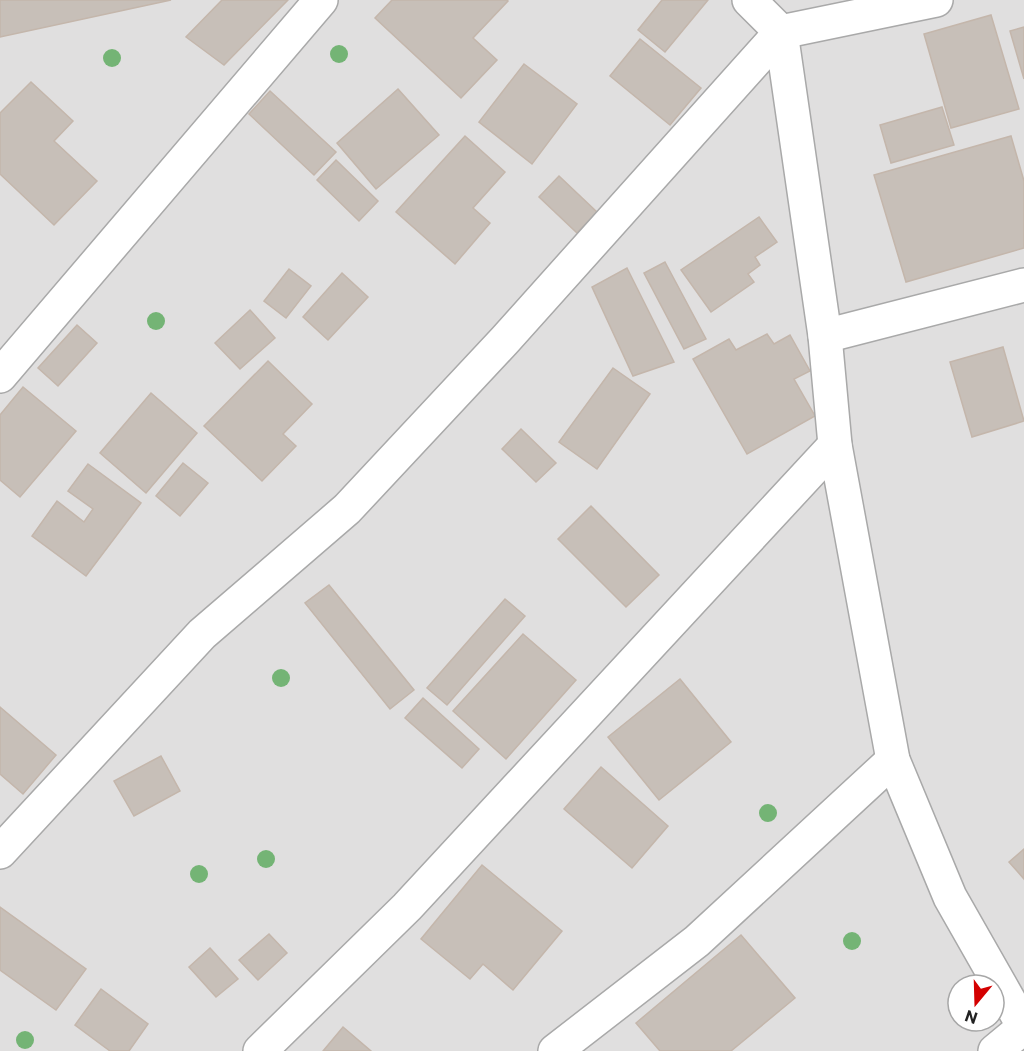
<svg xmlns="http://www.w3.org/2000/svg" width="1024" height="1051" viewBox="0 0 1024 1051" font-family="Commissioner,sans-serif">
<rect width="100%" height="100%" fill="#f2efe9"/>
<!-- residential -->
<path fill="#e0dfdf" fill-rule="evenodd" d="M0,0H1024V1051H0ZM958,985H994V1021H958Z"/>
<!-- building -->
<g fill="#c7bfb8" stroke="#c4b6ab" stroke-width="1.5">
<path d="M0,0H171L0,37Z"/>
<path d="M222,0H288L224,65L186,37Z"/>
<path d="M392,0H507L508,1L473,38L497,60L461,98L375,18Z"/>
<path d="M662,0H708L665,52L638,30Z"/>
<path d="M991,15L1019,109L951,128L924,34Z"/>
<path d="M1024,27V79L1010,31Z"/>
<path d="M640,39L701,88L670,125L610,76Z"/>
<path d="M524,64L577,104L532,164L479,122Z"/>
<path d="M31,82L73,121L54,141L97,181L54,225L0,174V113Z"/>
<path d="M398,89L439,135L376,189L337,143Z"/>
<path d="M270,91L336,152L314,175L249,114Z"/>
<path d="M942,107L954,145L891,163L880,125Z"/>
<path d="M465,136L505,172L473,208L490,223L455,264L396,212Z"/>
<path d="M1011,136L1024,181V248L906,282L874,175Z"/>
<path d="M336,160L378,201L359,221L317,180Z"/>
<path d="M559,176L597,212L577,233L539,197Z"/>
<path d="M759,217L777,242L755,257L760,265L748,274L754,282L711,312L681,270Z"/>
<path d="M665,262L706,339L684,349L644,273Z"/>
<path d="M627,268L674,362L633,376L592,287Z"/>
<path d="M289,269L311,286L286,318L264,301Z"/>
<path d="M342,273L368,297L328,340L303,317Z"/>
<path d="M250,310L275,338L240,369L215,343Z"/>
<path d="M77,325L97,343L58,386L38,368Z"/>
<path d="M767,334L774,344L790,335L810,371L794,379L815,416L747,454L693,359L729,339L736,350Z"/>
<path d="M1003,347L1024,421L972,437L950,362Z"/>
<path d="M268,361L312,404L283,434L296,446L262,481L204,426Z"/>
<path d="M613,368L650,394L597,469L559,442Z"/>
<path d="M23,387L76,431L20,497L0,480V415Z"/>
<path d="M151,393L197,433L146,493L100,453Z"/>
<path d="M521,429L556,463L536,482L502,449Z"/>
<path d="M183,463L208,483L180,516L156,496Z"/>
<path d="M88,464L141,503L86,576L32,536L57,501L84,522L93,509L68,491Z"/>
<path d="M591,506L659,575L626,607L558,539Z"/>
<path d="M329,585L414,690L390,709L305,603Z"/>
<path d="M505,599L525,616L447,705L427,688Z"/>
<path d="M523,634L576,680L506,759L453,711Z"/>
<path d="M680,679L731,742L659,800L608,737Z"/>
<path d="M423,698L479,749L462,768L405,718Z"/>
<path d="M0,707L56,755L23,794L0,774Z"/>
<path d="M161,756L180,791L134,816L114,781Z"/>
<path d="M601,767L668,826L632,868L564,809Z"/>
<path d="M1024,849V879L1009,862Z"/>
<path d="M482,865L562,931L513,990L483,964L470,979L421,939Z"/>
<path d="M0,907L86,969L56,1010L0,970Z"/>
<path d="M269,934L287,953L258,980L239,960Z"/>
<path d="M741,935L795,998L731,1051H660L636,1023Z"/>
<path d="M210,948L238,979L216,997L189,967Z"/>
<path d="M101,989L148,1024L129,1051H110L75,1025Z"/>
<path d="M343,1027L371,1051H323Z"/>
</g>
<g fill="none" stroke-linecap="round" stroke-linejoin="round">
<defs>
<g id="minor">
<path d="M749,0L781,32L825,336L835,445L893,760L950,897L1024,1027"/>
<path d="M825,336L1024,285"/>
<path d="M0,376L321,0"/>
<path d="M0,852L202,634L347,509L505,340L781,32L936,0"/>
<path d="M260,1051L407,907L835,445"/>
<path d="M555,1051L697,941L893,760"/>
<path d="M995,1051L1024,1027"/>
</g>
</defs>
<!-- minor casing -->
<use href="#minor" stroke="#a9a9a9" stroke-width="36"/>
<!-- minor -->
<use href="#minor" stroke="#fff" stroke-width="33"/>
</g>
<!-- trees -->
<g fill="#74b475">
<circle cx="339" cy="54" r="9"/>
<circle cx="112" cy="58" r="9"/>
<circle cx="156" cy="321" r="9"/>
<circle cx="281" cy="678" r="9"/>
<circle cx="768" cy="813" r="9"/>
<circle cx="266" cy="859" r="9"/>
<circle cx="199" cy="874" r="9"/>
<circle cx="852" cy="941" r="9"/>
<circle cx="25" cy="1040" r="9"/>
</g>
<!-- north arrow -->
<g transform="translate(976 1003) rotate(199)"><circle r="28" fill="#ffffff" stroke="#a7a7a7" stroke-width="1.5"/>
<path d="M0-4.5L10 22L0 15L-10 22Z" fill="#d40000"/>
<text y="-9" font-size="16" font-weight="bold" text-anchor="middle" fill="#222222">N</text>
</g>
</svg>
